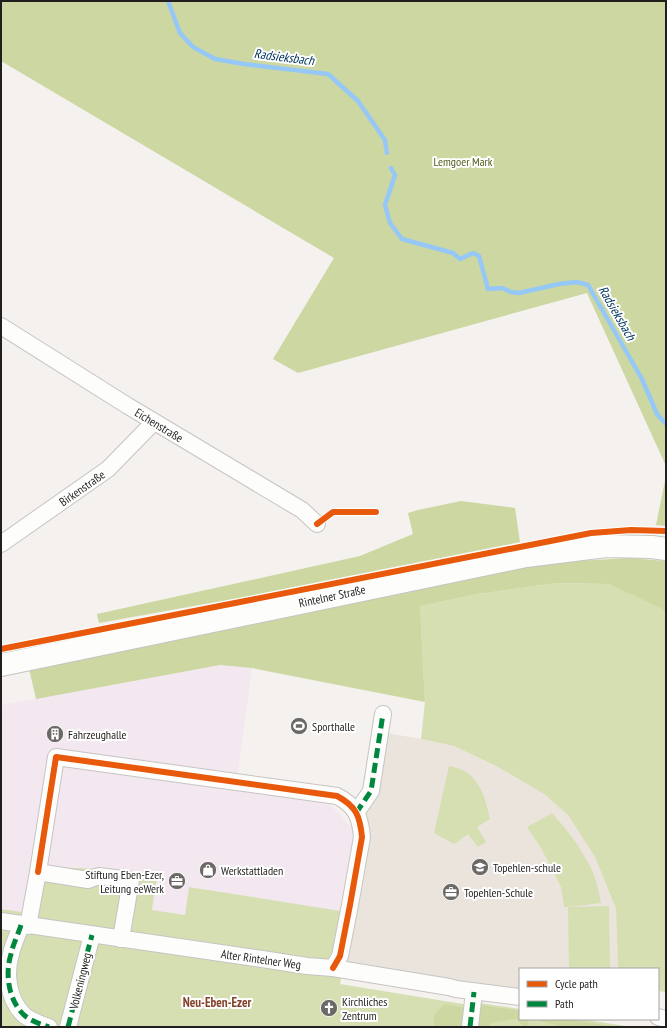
<svg xmlns="http://www.w3.org/2000/svg" width="667" height="1028" viewBox="0 0 667 1028" font-family="'PT Sans Narrow',sans-serif">
<rect width="100%" height="100%" fill="#f4f1ee"/>
<!-- commercial -->
<path fill="#f3e8f0" d="M220,665L252,668L236,786L324,798L355,831L344,912L189,887L185,915L152,910L157,877L36,914L1,909V705Z"/>
<!-- built -->
<path fill="#ebe4dd" d="M381,732L421,739L454,746L498,767L544,794L568,815L595,857L616,909L618,969H520V992L343,968L363,814Z"/>
<!-- green -->
<g fill="#d6dfb2">
<path d="M556,583L608,584L660,608L666,613V992L658,991V969H618L616,909L595,857L568,815L544,794L498,767L454,746L421,739L425,702L420,606L478,594Z"/>
<path d="M449,766C454,767 459,768 464,771C481,780 486,801 490,819L477,827L486,842L478,847L468,834L454,844L434,833Z"/>
<path d="M552,813C565,828 578,843 587,861C595,873 598,888 601,903L568,907L609,906L610,969H569L568,907H564L561,887L554,873L541,848L527,827Z"/>
<path d="M45,867L102,869L157,876L152,910L185,915L189,887L353,913L340,984L469,1005L467,1027H1V909L36,914Z"/>
<path d="M480,1003L520,1009V1019H581L632,1027H473Z"/>
</g>
<!-- forest -->
<g fill="#ccd7a1">
<path d="M1,1H666V466L587,293L298,373L273,359L334,258L1,61Z"/>
<path d="M666,476V526L656,525Z"/>
<path d="M461,501L515,508L520,542L238,598L99,623L97,614L360,556L413,534L408,513L418,510Z"/>
<path d="M630,558L666,561V613L660,608L608,584L556,583L478,594L420,606L425,702L252,668L220,665L36,699L27,660L540,563Z"/>
<path d="M445,1004L461,1007L465,1010L463,1027H433L435,1014Z"/>
<path d="M475,1004L520,1011V1019H527L529,1027H523L517,1019L490,1023L489,1027H473Z"/>
<path d="M539,1019H564L618,1027H562L540,1021Z"/>
</g>
<g fill="none" stroke-linecap="round" stroke-linejoin="round">
<!-- stream -->
<g stroke="#96c8f7" stroke-width="4.5">
<path d="M168,1L180,33L193,47L215,59L244,64L328,74L358,101L385,140L387,153"/>
<path d="M391,168L395,175L385,205L390,223L402,239L453,253L460,259L473,253L479,256L488,289L502,288L511,292L519,293L559,284L577,282L588,285L642,379L657,414L666,424"/>
</g>
<defs>
<g id="minor">
<path d="M1,326L128,406L302,510L317,524"/>
<path d="M1,544L108,469L154,422"/>
<path d="M356,813L371,791L383,714"/>
<path d="M38,872L56,757C150,770 243,783 337,796C356,806 360,816 362,837L350,905L340,956L333,968"/>
<path d="M1,921L262,959L307,966L333,968L449,987L456,989L520,997"/>
<path d="M21,925C18,935 13,944 11,954C5,973 8,1000 24,1015C31,1021 40,1024 49,1027"/>
<path d="M28,926L38,872L88,880L99,876L131,880L121,939"/>
<path d="M658,1017L666,1019"/>
<path d="M68,1027L92,935"/>
<path d="M470,1027L474,992"/>
</g>
<path id="primary" d="M1,665L526,556L606,546L652,547L666,549"/>
</defs>
<!-- minor casing -->
<use href="#minor" stroke="#c6c4c2" stroke-width="18"/>
<!-- primary casing -->
<use href="#primary" stroke="#c6c4c2" stroke-width="24"/>
<!-- minor -->
<use href="#minor" stroke="#fdfdfc" stroke-width="16"/>
<!-- primary -->
<use href="#primary" stroke="#fdfdfc" stroke-width="22"/>
<!-- quiet -->
<g stroke="#00873e" stroke-width="5" stroke-dasharray="10 5" stroke-linecap="butt">
<path d="M356,813L371,791L383,714"/>
<path d="M21,925C18,935 13,944 11,954C5,973 8,1000 24,1015C31,1021 40,1024 49,1027"/>
<path d="M68,1027L92,935"/>
<path d="M470,1027L474,992"/>
</g>
<defs>
<g id="cycleway">
<path d="M317,524L333,512H376"/>
<path d="M1,649L591,533L631,530L666,531"/>
<path d="M38,872L56,757C150,770 243,783 337,796C356,806 360,816 362,837L350,905L340,956L333,968"/>
</g>
</defs>
<!-- cycleway casing -->
<use href="#cycleway" stroke="#fff" stroke-width="8"/>
<!-- cycleway -->
<use href="#cycleway" stroke="#e8590c" stroke-width="6"/>
</g>
<!-- icons -->
<defs>
<symbol id="stadium-disc" viewBox="-11 -11 22 22"><circle r="9.5" fill="#6b6866" stroke="#fff"/><path d="M0-5a6.5 5 0 1 0 0 10a6.5 5 0 1 0 0-10ZM-3.5-1.8h7v3.6h-7Z" fill="#fff"/></symbol>
<symbol id="building-disc" viewBox="-11 -11 22 22"><circle r="9.5" fill="#6b6866" stroke="#fff"/><path d="M-4-6H4V6H1V3H-1V6H-4ZM-2.5-4.3h1.7v1.8h-1.7ZM.8-4.3h1.7v1.8H.8ZM-2.5-1h1.7V.8h-1.7ZM.8-1h1.7V.8H.8Z" fill="#fff"/></symbol>
<symbol id="school-disc" viewBox="-11 -11 22 22"><circle r="9.5" fill="#6b6866" stroke="#fff"/><path d="M0-5L7-2L0 1L-7-2ZM-4 1L0 2.5L4 1V4Q0 6-4 4Z" fill="#fff"/></symbol>
<symbol id="shop-disc" viewBox="-11 -11 22 22"><circle r="9.5" fill="#6b6866" stroke="#fff"/><path d="M-5-2.5h2.3a2.7 3.5 0 0 1 5.4 0H5L5.5 6h-11ZM-1.5-2.5h3a1.5 2.3 0 0 0-3 0Z" fill="#fff"/></symbol>
<symbol id="office-disc" viewBox="-11 -11 22 22"><circle r="9.5" fill="#6b6866" stroke="#fff"/><path d="M-6-3h4V-5.5h4V-3h4V5H-6ZM-1-4.5V-3h2v-1.5ZM-6 0V1H6V0Z" fill="#fff"/></symbol>
<symbol id="church-disc" viewBox="-11 -11 22 22"><circle r="9.5" fill="#6b6866" stroke="#fff"/><path d="M-1.2-6h2.4v3.5h3.3v2.4h-3.3V6h-2.4V-.1h-3.3v-2.4h3.3Z" fill="#fff"/></symbol>
</defs>
<g fill-rule="evenodd">
<use href="#stadium-disc" x="289" y="716" width="20" height="20"/>
<use href="#building-disc" x="45" y="724" width="20" height="20"/>
<use href="#school-disc" x="470" y="857" width="20" height="20"/>
<use href="#shop-disc" x="198" y="860" width="20" height="20"/>
<use href="#office-disc" x="167" y="871" width="20" height="20"/>
<use href="#office-disc" x="441" y="882" width="20" height="20"/>
<use href="#church-disc" x="319" y="998" width="20" height="20"/>
</g>
<g text-anchor="middle" dominant-baseline="central" stroke-width="4" stroke-linejoin="round" paint-order="stroke">
<!-- park labels -->
<g font-size="12" fill="#515e1b" stroke="#fff">
<text x="463" y="161">Lemgoer Mark</text>
</g>
<!-- street labels -->
<g font-size="12" fill="#211f1d" stroke="#fff">
<text transform="translate(159 425) rotate(31)">Eichenstraße</text>
<text transform="translate(82 488) rotate(-35)">Birkenstraße</text>
<text transform="translate(332 596) rotate(-12)">Rintelner Straße</text>
<text transform="translate(261 959) rotate(8)">Alter Rintelner Weg</text>
<text transform="translate(80 981) rotate(-76)">Volkeningweg</text>
</g>
<!-- poi labels -->
<g font-size="12" fill="#211f1d" stroke="#fff" text-anchor="start">
<text x="312" y="726">Sporthalle</text>
<text x="68" y="734">Fahrzeughalle</text>
<text x="493" y="867">Topehlen-schule</text>
<text x="221" y="870">Werkstattladen</text>
<text x="164" y="874" text-anchor="end">Stiftung Eben-Ezer,<tspan x="164" dy="14">Leitung eeWerk</tspan></text>
<text x="464" y="892">Topehlen-Schule</text>
<text x="342" y="1001">Kirchliches<tspan x="342" dy="14">Zentrum</tspan></text>
</g>
<!-- water labels -->
<g font-size="13" font-style="italic" fill="#003560" stroke="#fff">
<text transform="translate(284 57) rotate(7)">Radsieksbach</text>
<text transform="translate(617 313) rotate(60)">Radsieksbach</text>
</g>
<!-- neighbourhood labels -->
<g font-size="13" font-weight="bold" fill="#854129" stroke="#fff">
<text x="217" y="1002">Neu-Eben-Ezer</text>
</g>
</g>
<!-- border -->
<rect width="667" height="1028" fill="none" stroke="#211f1d" stroke-width="4"/>
<!-- legend -->
<rect x="519" y="968" width="140" height="52" fill="#ffffff" stroke="#a6a5a5"/>
<rect x="527" y="981" width="20" height="6" fill="#e8590c" stroke="#a6a5a5"/>
<text x="555" y="988" font-size="12" fill="#211f1d">Cycle path</text>
<rect x="527" y="1001" width="20" height="6" fill="#00873e" stroke="#a6a5a5"/>
<text x="555" y="1008" font-size="12" fill="#211f1d">Path</text>
</svg>
